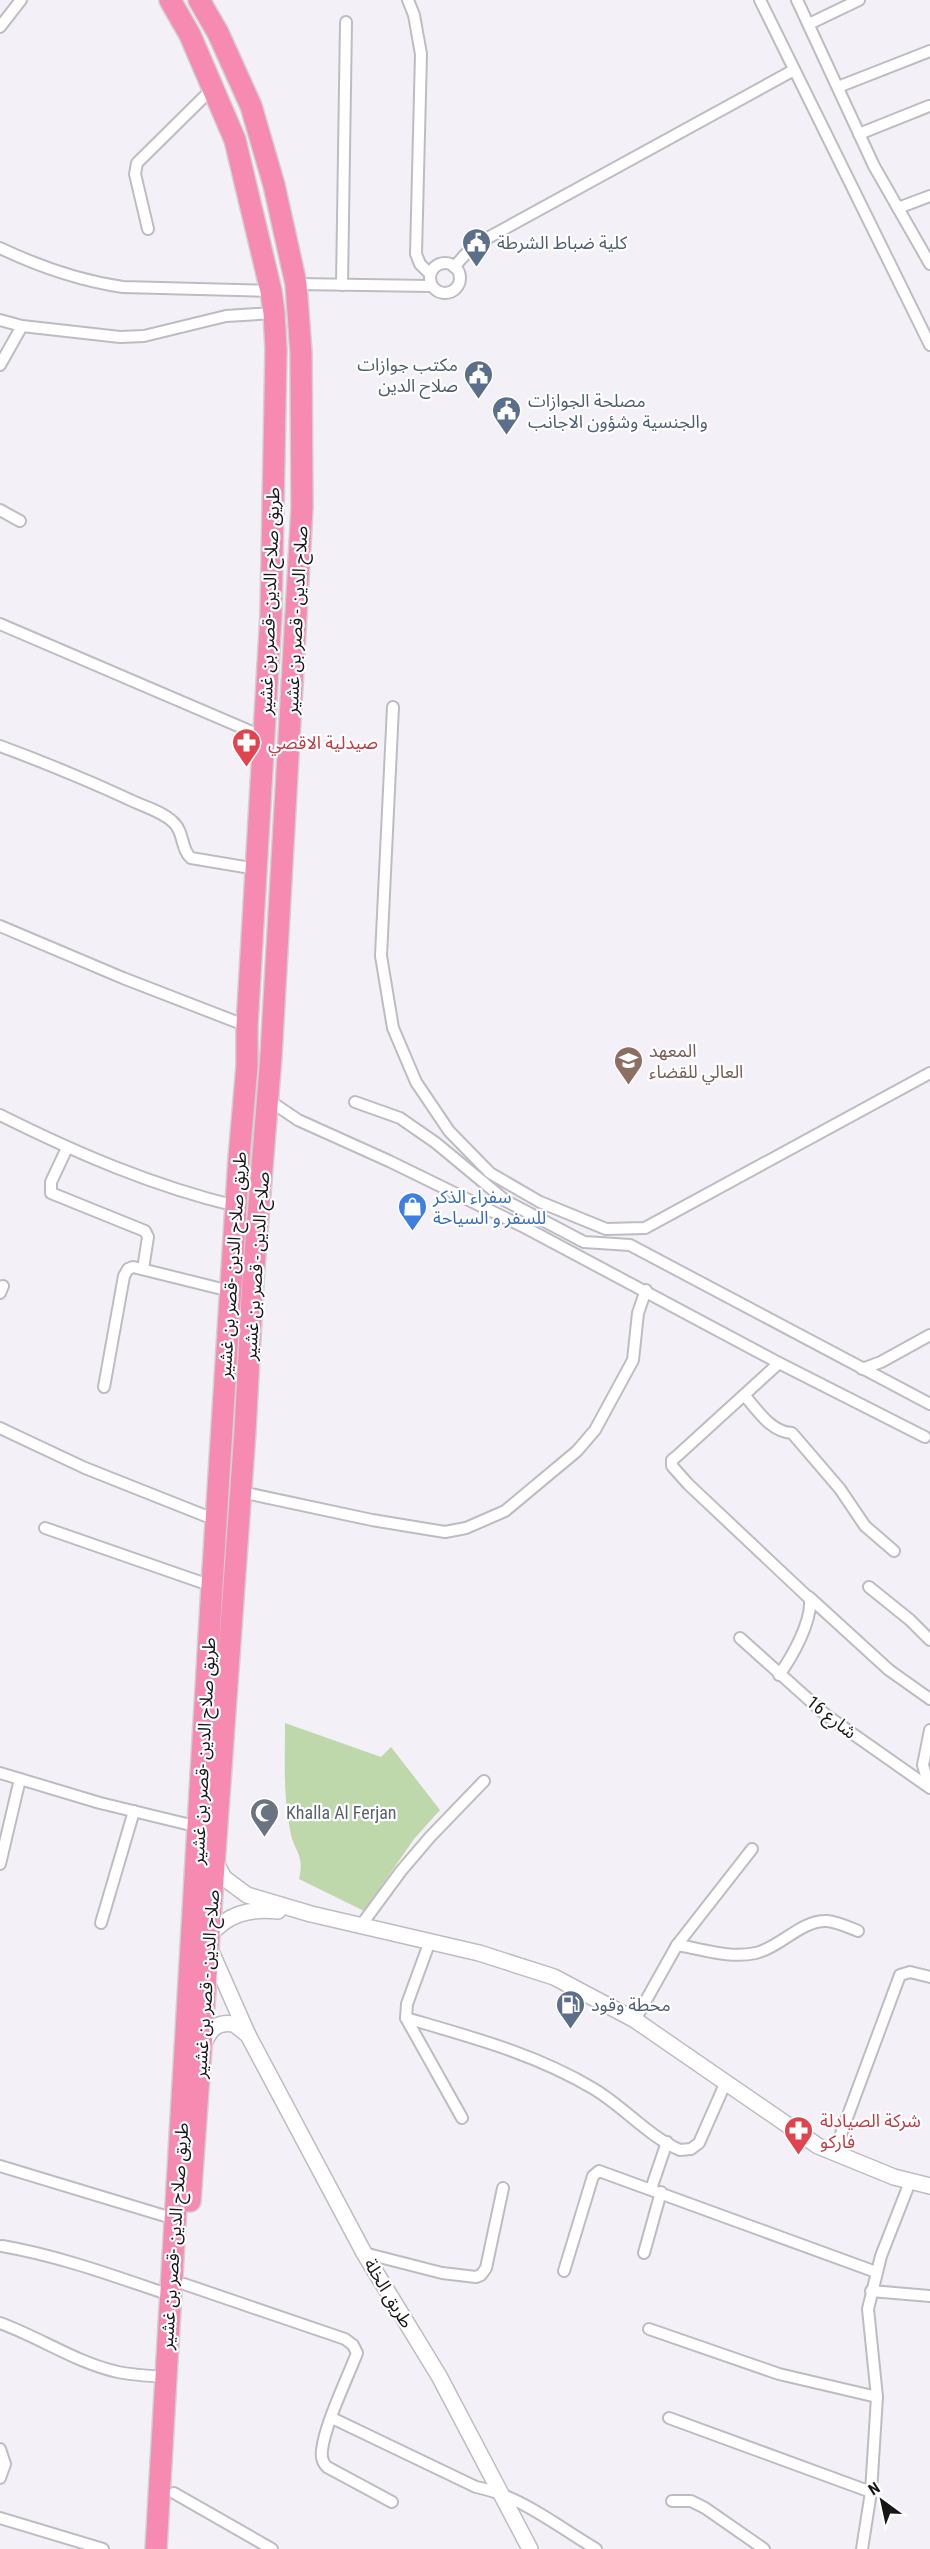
<svg xmlns="http://www.w3.org/2000/svg" width="930" height="2549" viewBox="0 0 930 2549" font-family="'Roboto Condensed','Noto Sans Arabic',sans-serif">
<rect width="100%" height="100%" fill="#f3f1f7"/>
<!-- green -->
<path fill="#bfd8ab" d="M285,1723L381,1757L391,1747L440,1810L414,1839L364,1911L299,1879C305,1853 294,1853 290,1830C283,1796 285,1758 285,1723Z"/>
<g fill="none" stroke-linecap="round" stroke-linejoin="round">
<defs>
<g id="street">
<path d="M408,0L414,15L421,54L416,254L420,264L430,274"/>
<path d="M760,0L930,345"/>
<path d="M797,0L874,166L930,264"/>
<path d="M809,24L859,0"/>
<path d="M0,27L21,0"/>
<path d="M838,87L930,51"/>
<path d="M859,134L929,106"/>
<path d="M898,208L930,196"/>
<path d="M148,229L135,174L137,163L213,88"/>
<path d="M0,248C38,266 81,281 123,287L271,291"/>
<circle cx="445" cy="278" r="15"/>
<path d="M454,267L473,246L794,70"/>
<path d="M296,284L431,286"/>
<path d="M342,285L346,22"/>
<path d="M0,320L22,326L120,337L144,336L226,316L274,313"/>
<path d="M0,365L22,326"/>
<path d="M0,510L20,521"/>
<path d="M0,624L264,737"/>
<path d="M393,707L381,956L393,1028L416,1082L449,1131L490,1173L540,1202L606,1229L645,1228L930,1073"/>
<path d="M0,746C46,763 92,782 137,803C149,808 164,813 173,822C184,831 181,850 191,858L257,869"/>
<path d="M0,926L123,978L247,1026"/>
<path d="M267,1099L298,1120L389,1161L526,1228L779,1363L925,1437"/>
<path d="M355,1102L400,1118L436,1143L506,1201L584,1242L630,1245L930,1404"/>
<path d="M0,1115C76,1153 153,1186 236,1206"/>
<path d="M67,1148L51,1182V1193L145,1231L148,1237L143,1269"/>
<path d="M0,1293L3,1286"/>
<path d="M862,1369L881,1362L930,1335"/>
<path d="M104,1387L124,1276L128,1269L133,1267L230,1291"/>
<path d="M745,1396C758,1411 771,1432 792,1433L840,1489L865,1526L894,1551"/>
<path d="M0,1428L85,1468L216,1520"/>
<path d="M241,1492L372,1520L445,1532L466,1528L505,1511L577,1451L595,1430L633,1360L638,1313L646,1290"/>
<path d="M45,1528L212,1586"/>
<path d="M869,1587L910,1620L930,1640"/>
<path d="M809,1597L889,1670L930,1699"/>
<path d="M740,1638L826,1715L930,1788"/>
<path d="M779,1675C792,1657 812,1622 810,1599L688,1484L672,1466V1460L677,1456L779,1363"/>
<path d="M0,1773L100,1803L199,1827"/>
<path d="M929,1787L923,1765L930,1730"/>
<path d="M0,1864L20,1779"/>
<path d="M101,1923L134,1811"/>
<path d="M362,1924L401,1871L430,1837L484,1781"/>
<path d="M430,1941L407,2004L406,2018L462,2118"/>
<path d="M677,1945C703,1949 729,1959 756,1953C781,1947 801,1920 827,1921C838,1922 848,1927 858,1931"/>
<path d="M406,2018C471,2037 536,2054 594,2089C624,2107 648,2136 680,2150L691,2149L699,2143L725,2084"/>
<path d="M635,2020L677,1945L752,1849"/>
<path d="M834,2153L900,1975L910,1972L930,1977"/>
<path d="M0,2166L175,2219"/>
<path d="M651,2189L667,2142"/>
<path d="M2,2246C60,2256 114,2276 170,2295"/>
<path d="M364,2253L442,2273L476,2277L481,2275L486,2268L503,2188"/>
<path d="M644,2253L661,2192"/>
<path d="M564,2271L593,2176L599,2171L876,2272"/>
<path d="M184,2284L345,2339L353,2345L357,2353C347,2379 325,2424 322,2450C321,2457 322,2462 327,2467L392,2502"/>
<path d="M871,2291L930,2296"/>
<path d="M0,2323C39,2337 77,2363 118,2372C133,2375 149,2376 165,2377"/>
<path d="M649,2329L779,2374L877,2397"/>
<path d="M332,2418L476,2487C521,2496 557,2526 596,2549"/>
<path d="M669,2418L871,2492"/>
<path d="M0,2449L5,2464L0,2478"/>
<path d="M174,2493L272,2549"/>
<path d="M672,2501H691L705,2508L764,2549"/>
<path d="M0,2518L103,2549"/>
<path d="M862,2549L871,2492L877,2397L868,2309L881,2256L910,2182"/>
</g>
<g id="secondary">
<path d="M215,1861L224,1878L247,1895L311,1914L479,1953L554,1977L635,2020L818,2146L894,2177L930,2186"/>
<path d="M208,1937C227,1914 249,1908 278,1911"/>
<path d="M210,1949L248,2035L364,2253L439,2376L530,2549"/>
<path d="M203,2045C210,2030 216,2021 234,2024L248,2035"/>
</g>
<g id="highway">
<path d="M190,2201L245,1431L253,1279L271,1056L302,508L301,353L296,284L274,185L251,106L218,33L199,0"/>
<path d="M156,2549L212,1586L239,1158L247,1066V1026L271,614L276,349L274,313L271,291L235,140L190,35L170,0"/>
</g>
</defs>
<!-- street casing -->
<use href="#street" stroke="#bebcc2" stroke-width="14"/>
<!-- secondary casing -->
<use href="#secondary" stroke="#bebcc2" stroke-width="18"/>
<!-- highway casing -->
<use href="#highway" stroke="#d1d1d1" stroke-width="24"/>
<!-- street -->
<use href="#street" stroke="#fff" stroke-width="10"/>
<!-- secondary -->
<use href="#secondary" stroke="#fff" stroke-width="15"/>
<!-- highway -->
<use href="#highway" stroke="#f78ab0" stroke-width="21"/>
</g>
<!-- icons -->
<defs>
<symbol id="civic-pin" viewBox="-11 -11 22 30"><path d="M0 17L-7.5 6A9.5 9.5 0 1 1 7.5 6Z" fill="#5c6f8a" stroke="#fff"/><path d="M-.6-6.5H3V-4.5H.6V-3L4-1V1h2V6H-6V1h2V-1L-.6-3ZM-1.2 2.5V6h2.4V2.5Z" fill="#fff"/></symbol>
<symbol id="pharmacy-pin" viewBox="-11 -11 22 30"><path d="M0 17L-7.5 6A9.5 9.5 0 1 1 7.5 6Z" fill="#e0444e" stroke="#fff"/><path d="M-2-6h4v4h4v4h-4v4h-4v-4h-4v-4h4Z" fill="#fff"/></symbol>
<symbol id="university-pin" viewBox="-11 -11 22 30"><path d="M0 17L-7.5 6A9.5 9.5 0 1 1 7.5 6Z" fill="#8d6e63" stroke="#fff"/><path d="M0-5L7-2L0 1L-7-2ZM-4 1L0 2.5L4 1V4Q0 6-4 4Z" fill="#fff"/></symbol>
<symbol id="shop-pin" viewBox="-11 -11 22 30"><path d="M0 17L-7.5 6A9.5 9.5 0 1 1 7.5 6Z" fill="#3f7fe0" stroke="#fff"/><path d="M-5-2.5h2.3a2.7 3.5 0 0 1 5.4 0H5L5.5 6h-11ZM-1.5-2.5h3a1.5 2.3 0 0 0-3 0Z" fill="#fff"/></symbol>
<symbol id="mosque-pin" viewBox="-11 -11 22 30"><path d="M0 17L-7.5 6A9.5 9.5 0 1 1 7.5 6Z" fill="#6b7280" stroke="#fff"/><path d="M3.5-4.9A6 6 0 1 0 3.5 4.9A5 5 0 1 1 3.5-4.9Z" fill="#fff"/></symbol>
<symbol id="fuel-pin" viewBox="-11 -11 22 30"><path d="M0 17L-7.5 6A9.5 9.5 0 1 1 7.5 6Z" fill="#5c6f8a" stroke="#fff"/><path d="M-5.5-6h7V0h2V4h1.3V-2.5L3-4.5l.8-.8L6-3V5H2.5V1h-1V6h-7ZM-4.2-4.7v3.2H.2V-4.7Z" fill="#fff"/></symbol>
</defs>
<g fill-rule="evenodd">
<use href="#civic-pin" x="460" y="226" width="33" height="45"/>
<use href="#civic-pin" x="462" y="358" width="33" height="45"/>
<use href="#civic-pin" x="490" y="394" width="33" height="45"/>
<use href="#pharmacy-pin" x="230" y="726" width="33" height="45"/>
<use href="#university-pin" x="612" y="1044" width="33" height="45"/>
<use href="#shop-pin" x="396" y="1190" width="33" height="45"/>
<use href="#mosque-pin" x="248" y="1796" width="33" height="45"/>
<use href="#fuel-pin" x="554" y="1988" width="33" height="45"/>
<use href="#pharmacy-pin" x="782" y="2114" width="33" height="45"/>
</g>
<g text-anchor="middle" dominant-baseline="central" stroke-width="4.5" stroke-linejoin="round" paint-order="stroke">
<!-- service labels -->
<g font-size="18" fill="#4e5e75" stroke="#fff" text-anchor="start">
<text x="497" y="242">كلية ضباط الشرطة</text>
<text x="458" y="364" text-anchor="end">مكتب جوازات<tspan x="458" dy="21">صلاح الدين</tspan></text>
<text x="528" y="400">مصلحة الجوازات<tspan x="528" dy="21">والجنسية وشؤون الاجانب</tspan></text>
<text x="591" y="2004">محطة وقود</text>
</g>
<!-- street labels -->
<g font-size="18" fill="#171718" stroke="#fff">
<text transform="translate(269 601) rotate(-88)">طريق صلاح الدين -قصر بن غشير</text>
<text transform="translate(296 620) rotate(-87)">صلاح الدين - قصر بن غشير</text>
<text transform="translate(232 1265) rotate(-86)">طريق صلاح الدين -قصر بن غشير</text>
<text transform="translate(256 1266) rotate(-86)">صلاح الدين - قصر بن غشير</text>
<text transform="translate(832 1717) rotate(38)">شارع 16</text>
<text transform="translate(203 1751) rotate(-87)">طريق صلاح الدين -قصر بن غشير</text>
<text transform="translate(206 1984) rotate(-86)">صلاح الدين - قصر بن غشير</text>
<text transform="translate(174 2236) rotate(-86)">طريق صلاح الدين -قصر بن غشير</text>
<text transform="translate(389 2293) rotate(59)">طريق الخلة</text>
</g>
<!-- health labels -->
<g font-size="18" fill="#be3a42" stroke="#fff" text-anchor="start">
<text x="268" y="742">صيدلية الاقصي</text>
<text x="820" y="2120">شركة الصيادلة<tspan x="820" dy="21">فاركو</tspan></text>
</g>
<!-- education labels -->
<g font-size="18" fill="#785e54" stroke="#fff" text-anchor="start">
<text x="649" y="1050">المعهد<tspan x="649" dy="21">العالي للقضاء</tspan></text>
</g>
<!-- shop labels -->
<g font-size="18" fill="#366cbe" stroke="#fff" text-anchor="start">
<text x="433" y="1196">سفراء الذكر<tspan x="433" dy="21">للسفر و السياحة</tspan></text>
</g>
<!-- worship labels -->
<g font-size="18" fill="#5b616d" stroke="#fff" text-anchor="start">
<text x="286" y="1812">Khalla Al Ferjan</text>
</g>
</g>
<!-- north arrow -->
<g transform="translate(882 2501) rotate(327)" stroke="#ffffff" stroke-width="4.5" paint-order="stroke">
<path d="M0-4.5L10 22L0 15L-10 22Z" fill="#171718"/>
<text y="-9" font-size="16" font-weight="bold" text-anchor="middle" fill="#171718">N</text>
</g>
</svg>
